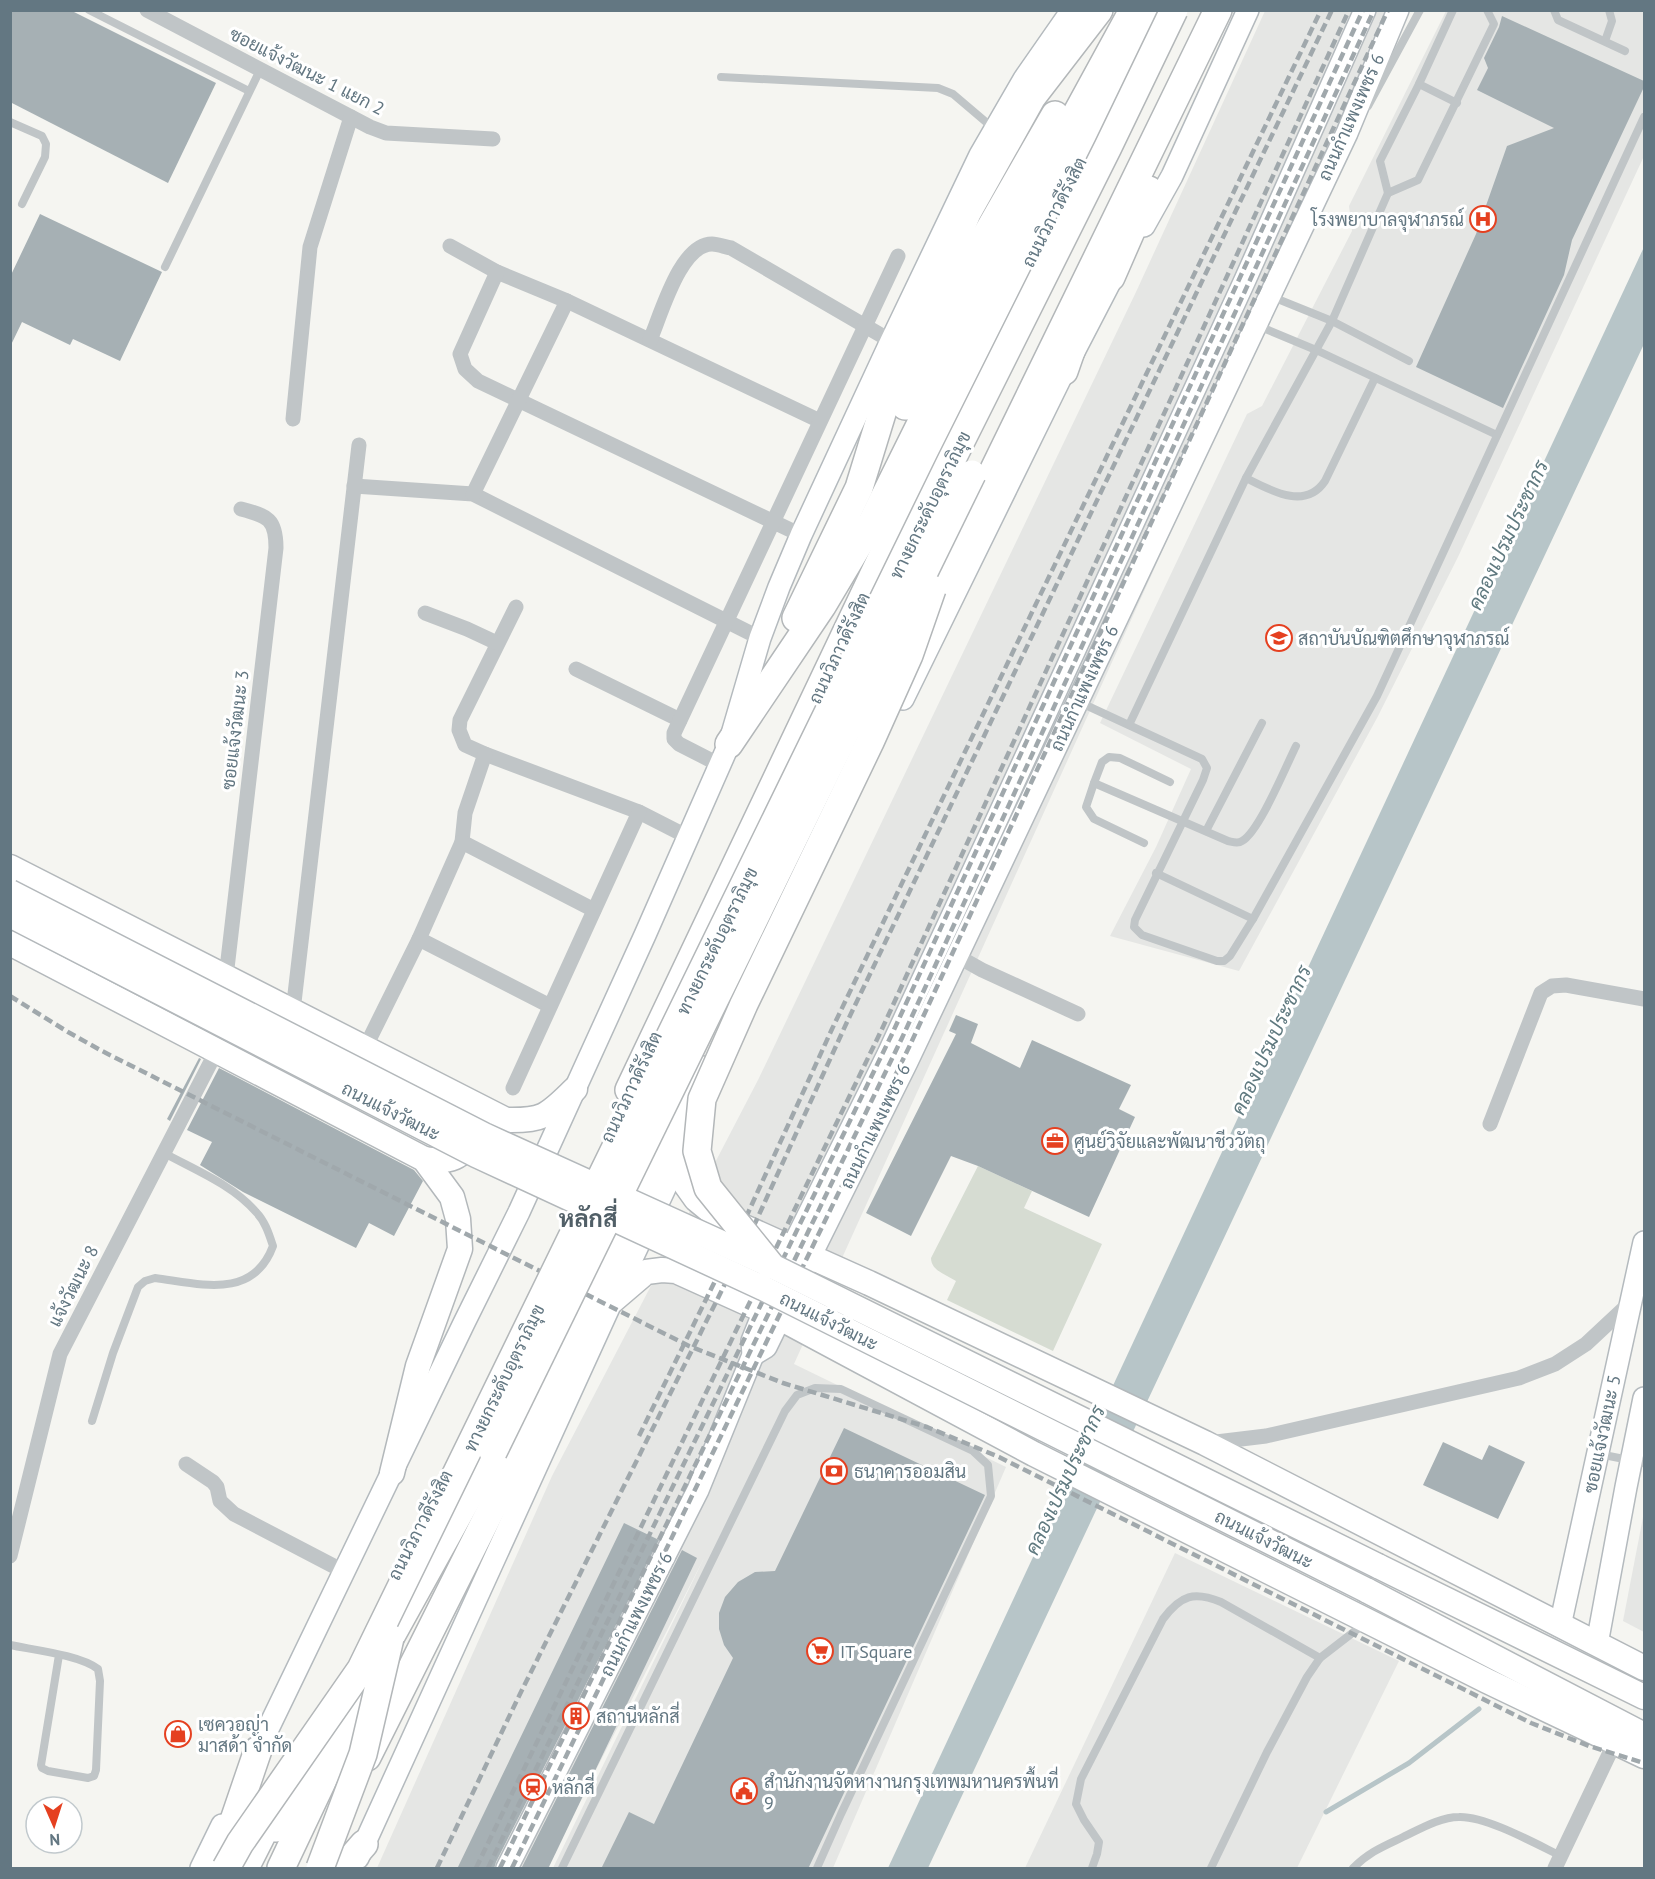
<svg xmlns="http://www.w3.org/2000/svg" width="1655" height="1879" viewBox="0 0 1655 1879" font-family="'PT Sans',Sarabun,sans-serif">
<rect width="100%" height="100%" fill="#f5f5f1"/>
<!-- built -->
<g fill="#e5e6e4">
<path d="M1265,11H1407L794,1364L1006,1467L833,1868H553L704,1558L546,1868H377L552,1476L758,1080L1136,292Z"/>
<path d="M1446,11H1644V156L1458,557L1377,718L1239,971L1110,936L1156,847L1191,769L1100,723L1247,414L1262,406L1352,231L1349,206Z"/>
<path d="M1644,1512V1632L1623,1621Z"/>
<path d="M1175,1553L1399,1661L1297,1868H1025Z"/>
</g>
<!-- green -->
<path fill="#d6dcd2" d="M978,1166L1032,1191L1024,1208L1102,1244L1053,1351L947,1300L956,1281C947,1275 931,1271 931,1258Z"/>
<!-- water -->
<path fill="#b7c5c8" d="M1644,247V344L928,1868H888Z"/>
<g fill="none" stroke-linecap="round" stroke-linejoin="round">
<!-- stream -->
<path stroke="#b7c5c8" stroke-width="5" d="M1326,1812L1409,1763L1479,1709"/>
</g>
<!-- building -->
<g fill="#a6b0b4">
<path d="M10,10H70L216,83L168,183L10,102Z"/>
<path d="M1502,16L1644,81V87L1572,240L1564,275L1503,408L1416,367L1476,234L1507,146L1554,128L1477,90L1488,68L1484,58L1499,27Z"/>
<path d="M40,214L162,272L120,361L73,339L70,345L22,322L10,347V277Z"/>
<path d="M956,1015L978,1024L971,1043L1020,1068L1032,1040L1131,1085L1119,1109L1135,1117L1089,1217L978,1166L951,1156L911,1236L866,1213L956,1034L949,1031Z"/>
<path d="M199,1058L201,1059L170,1121L167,1119Z"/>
<path d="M219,1068L414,1170L423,1181L394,1236L369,1223L356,1248L243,1192L200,1165L212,1142L187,1130Z"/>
<path d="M844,1428L985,1495L808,1869H601L629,1812L654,1824L733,1658L724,1645L719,1629V1613L725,1597L738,1582L755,1572L775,1571Z"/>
<path d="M1443,1442L1482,1460L1489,1445L1525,1462L1498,1519L1423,1485Z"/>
<path d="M624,1523L659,1540L496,1862L494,1869H457Z"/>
<path d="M682,1550L697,1558L548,1869H521Z"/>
</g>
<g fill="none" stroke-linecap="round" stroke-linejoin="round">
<defs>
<g id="secondary">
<path d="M1144,226L1172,176L1248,10"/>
<path d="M903,699L1064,371L1119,265"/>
<path d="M785,1262L888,1054L986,843L1245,280L1365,10"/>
<path d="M803,1271L907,1062L1347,133L1398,10"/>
<path d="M753,1355L766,1347L787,1304"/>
<path d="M1560,1626L1644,1242"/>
<path d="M1597,1644L1626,1487L1644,1398"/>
<path d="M252,1762L464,1323L519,1212L645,935L729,744L760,638L779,587L801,535L891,341L980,155L1024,79L1072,10"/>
<path d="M358,1858L612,1301L683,1150"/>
<path d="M201,1868L222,1825"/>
<path d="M507,1868L698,1490L753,1355L752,1341L770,1296"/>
</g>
<g id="primary">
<path d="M10,867L506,1120C545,1121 548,1115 575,1089"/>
<path d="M10,943L424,1159L452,1197L458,1219L460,1249L418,1366L392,1473"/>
<path d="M680,1156L686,1185L696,1199L719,1218L742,1226L869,1283L1205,1443L1644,1668"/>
<path d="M424,1159C449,1163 463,1159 475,1134"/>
<path d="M612,1301L646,1272L662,1270L676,1271L780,1318L1034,1454L1487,1681L1644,1756"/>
<path d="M1378,1566L1644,1697"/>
<path d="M1366,1590L1644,1735"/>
</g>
<g id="highway">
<path d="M1111,277L1149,190"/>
<path d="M1064,371L1080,325"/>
<path d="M905,406L981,244L1055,115"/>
<path d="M925,611L1218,10"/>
<path d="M796,618L859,488L883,410L967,213L1032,97L1099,10"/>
<path d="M729,744L822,606L872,522L1054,155L1131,14"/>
<path d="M629,1090L930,456L1092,137L1151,10"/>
<path d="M367,1757L510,1472L703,1070"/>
<path d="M275,1828L321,1743"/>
<path d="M218,1867L258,1750"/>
<path d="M245,1868L277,1805"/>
<path d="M281,1868L390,1638L493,1452"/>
<path d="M343,1868L364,1844"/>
</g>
</defs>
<!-- secondary casing -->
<use href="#secondary" stroke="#b4babe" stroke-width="24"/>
<!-- primary casing -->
<use href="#primary" stroke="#b3b8bb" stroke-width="27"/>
<!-- highway casing -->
<use href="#highway" stroke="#b3b7b9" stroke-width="30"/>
<!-- lane -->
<g stroke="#c0c5c7" stroke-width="8">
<path d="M89,10L249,91"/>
<path d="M1554,10L1558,20L1625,51"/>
<path d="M1605,41L1612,21L1609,10"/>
<path d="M721,77L938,88L953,94L993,128"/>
<path d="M1419,84L1457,103"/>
<path d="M1368,106L1420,10"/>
<path d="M10,122L42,136L46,144L45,157L22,204"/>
<path d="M1388,193L1418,180L1494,24L1487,10"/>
<path d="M165,267L260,70"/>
<path d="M1270,296L1332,321L1409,361"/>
<path d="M1256,325L1316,350L1497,435"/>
<path d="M1246,478C1270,490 1305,511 1325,481L1375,378"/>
<path d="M1079,702L1202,759L1207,768L1203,780L1135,920L1134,927L1142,935L1217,961H1224L1230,956L1253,919L1377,696L1644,117"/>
<path d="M1129,725L1246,478L1332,321L1388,193L1380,161L1419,84L1453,10"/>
<path d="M1170,782L1120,758L1109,757L1102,762L1094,783L1228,841C1233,842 1238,844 1242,841C1259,832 1286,766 1296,746"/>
<path d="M1094,783L1086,807L1094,819L1144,843"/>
<path d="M1206,831L1262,723"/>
<path d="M1156,873L1253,919"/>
<path d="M92,1421L113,1353L138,1287L145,1281L155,1278C201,1284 253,1300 273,1246C269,1234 265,1221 256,1212C233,1185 195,1170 164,1153"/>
<path d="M1599,1454L1644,1463"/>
<path d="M10,1645C34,1650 80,1655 98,1669L100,1681L96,1770L94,1776L88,1778L48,1771L42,1768L41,1765L59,1655"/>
<path d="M562,1868L785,1411L797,1395L815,1388L841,1389L973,1451L988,1465L991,1496L841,1814L817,1868"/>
<path d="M1092,1868L1097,1854L1099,1842L1084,1820L1076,1804L1081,1779L1163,1619C1181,1595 1194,1591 1221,1602L1320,1658"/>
<path d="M1211,1868L1267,1752L1307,1677L1320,1658L1364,1624"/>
<path d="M1353,1868C1369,1852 1382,1847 1403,1837C1420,1829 1440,1817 1459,1817C1486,1816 1536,1844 1561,1856"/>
</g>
<!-- street -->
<g stroke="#c0c5c7" stroke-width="15">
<path d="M147,10L370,127L386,133L493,139"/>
<path d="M450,246L497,272L567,301L820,421"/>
<path d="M497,272L460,354L465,369L478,381L801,535"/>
<path d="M650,340C661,315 680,244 712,244C718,244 725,247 731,248L891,341"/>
<path d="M293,419L310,247L351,117"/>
<path d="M354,486L473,494L760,638"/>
<path d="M473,494L567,301"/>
<path d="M516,607L460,720L459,730L465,745L485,754L639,812L688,837"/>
<path d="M425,613L467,629L497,643"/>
<path d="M576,669L680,720"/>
<path d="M485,754L465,813L462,842L594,910"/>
<path d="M720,765L679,744L674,739V733L898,256"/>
<path d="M419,939L550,1006"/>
<path d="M957,956L982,970L1078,1014"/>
<path d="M226,977L276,548C276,519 268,516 241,509"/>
<path d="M293,1011L359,445"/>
<path d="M365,1048L419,939L462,842"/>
<path d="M513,1088L639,812"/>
<path d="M1490,1124L1541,993L1552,986L1566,985L1644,999"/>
<path d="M1208,1443L1266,1436L1519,1378L1555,1364L1586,1344L1631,1302"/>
<path d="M186,1464L213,1482L217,1487L220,1501L234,1514L345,1572"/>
<path d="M10,1556L60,1354L217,1050"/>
<path d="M1555,1868L1615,1742"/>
</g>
<!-- secondary -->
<use href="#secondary" stroke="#fff" stroke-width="21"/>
<!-- primary -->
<use href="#primary" stroke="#fff" stroke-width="24"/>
<!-- highway -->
<use href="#highway" stroke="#fff" stroke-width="27"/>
<!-- rail -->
<g stroke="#a0a8ac" stroke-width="4.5" stroke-dasharray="9 4.5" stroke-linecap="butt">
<path d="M10,996L68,1032L102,1051L689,1346L783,1383L927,1427L999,1457L1531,1723L1589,1746L1644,1763"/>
<path d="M639,1436L742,1226L832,1029L1321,10"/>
<path d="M437,1868L518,1698L752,1230L847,1022L1332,10"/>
<path d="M476,1868L882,1029L1349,10"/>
<path d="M488,1868L892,1034L1363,10"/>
<path d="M500,1868L902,1038L1374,10"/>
<path d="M512,1868L911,1043L1388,10"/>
</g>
<defs>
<g id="primary-bridge">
<path d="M10,892L484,1135L770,1265L1378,1566"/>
<path d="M10,915L476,1155L763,1288L1366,1590"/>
</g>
<g id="highway-bridge">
<path d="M770,1265L708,1188L697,1151L702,1099L744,1004L870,742L909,655L932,589"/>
<path d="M493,1452L972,474"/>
<path d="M226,1868L240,1843L361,1669L950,463L1108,147L1174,10"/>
<path d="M320,1868L363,1754L390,1638"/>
</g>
</defs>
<!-- primary-bridge casing -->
<use href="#primary-bridge" stroke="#b3b8bb" stroke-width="27" stroke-linecap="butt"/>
<!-- highway-bridge casing -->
<use href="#highway-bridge" stroke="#b3b7b9" stroke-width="30" stroke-linecap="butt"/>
<!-- primary-bridge -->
<use href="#primary-bridge" stroke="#fff" stroke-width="24"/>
<!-- highway-bridge -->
<use href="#highway-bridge" stroke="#fff" stroke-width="27"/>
</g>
<!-- icons -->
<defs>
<symbol id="hospital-ring" viewBox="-11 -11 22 22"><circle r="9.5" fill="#fff" stroke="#e54020" stroke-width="1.5"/><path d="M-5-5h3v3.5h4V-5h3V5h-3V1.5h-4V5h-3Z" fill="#e54020"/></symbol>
<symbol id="university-ring" viewBox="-11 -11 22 22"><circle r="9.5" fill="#fff" stroke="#e54020" stroke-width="1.5"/><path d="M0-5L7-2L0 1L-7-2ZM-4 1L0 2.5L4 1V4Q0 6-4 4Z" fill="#e54020"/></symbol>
<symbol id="office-ring" viewBox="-11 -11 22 22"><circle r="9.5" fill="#fff" stroke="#e54020" stroke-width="1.5"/><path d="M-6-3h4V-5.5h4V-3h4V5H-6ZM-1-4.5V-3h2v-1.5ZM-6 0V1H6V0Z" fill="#e54020"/></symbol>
<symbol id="bank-ring" viewBox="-11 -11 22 22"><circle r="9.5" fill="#fff" stroke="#e54020" stroke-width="1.5"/><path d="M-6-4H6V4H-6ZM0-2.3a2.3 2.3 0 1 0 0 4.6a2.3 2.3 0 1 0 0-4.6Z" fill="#e54020"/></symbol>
<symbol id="supermarket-ring" viewBox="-11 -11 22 22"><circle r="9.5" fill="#fff" stroke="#e54020" stroke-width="1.5"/><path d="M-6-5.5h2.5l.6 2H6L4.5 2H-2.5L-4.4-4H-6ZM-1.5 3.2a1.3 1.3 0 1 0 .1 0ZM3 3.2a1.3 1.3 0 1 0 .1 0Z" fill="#e54020"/></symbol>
<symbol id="building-ring" viewBox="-11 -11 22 22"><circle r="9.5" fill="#fff" stroke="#e54020" stroke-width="1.5"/><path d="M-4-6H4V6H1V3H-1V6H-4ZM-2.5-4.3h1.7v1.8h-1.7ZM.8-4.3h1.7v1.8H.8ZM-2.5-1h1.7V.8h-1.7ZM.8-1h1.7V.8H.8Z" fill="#e54020"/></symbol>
<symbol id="shop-ring" viewBox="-11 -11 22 22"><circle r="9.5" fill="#fff" stroke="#e54020" stroke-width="1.5"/><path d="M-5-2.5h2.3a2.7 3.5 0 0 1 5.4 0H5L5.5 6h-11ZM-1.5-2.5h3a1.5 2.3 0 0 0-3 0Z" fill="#e54020"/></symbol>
<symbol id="station-ring" viewBox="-11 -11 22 22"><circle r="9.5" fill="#fff" stroke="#e54020" stroke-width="1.5"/><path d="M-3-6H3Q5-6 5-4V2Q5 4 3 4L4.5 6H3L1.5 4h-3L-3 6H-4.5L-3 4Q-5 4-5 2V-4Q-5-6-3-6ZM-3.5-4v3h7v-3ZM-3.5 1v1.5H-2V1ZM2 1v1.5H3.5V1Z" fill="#e54020"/></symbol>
<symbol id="civic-ring" viewBox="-11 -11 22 22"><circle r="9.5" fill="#fff" stroke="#e54020" stroke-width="1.5"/><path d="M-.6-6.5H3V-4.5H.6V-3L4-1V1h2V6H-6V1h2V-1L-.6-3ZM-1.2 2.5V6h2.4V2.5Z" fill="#e54020"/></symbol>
</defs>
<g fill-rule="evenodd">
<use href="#hospital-ring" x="1468" y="204" width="30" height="30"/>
<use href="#university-ring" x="1264" y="623" width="30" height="30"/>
<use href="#office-ring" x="1040" y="1126" width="30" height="30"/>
<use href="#bank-ring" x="819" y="1456" width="30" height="30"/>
<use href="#supermarket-ring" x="805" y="1636" width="30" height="30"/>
<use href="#building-ring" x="561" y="1701" width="30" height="30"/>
<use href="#shop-ring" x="163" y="1719" width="30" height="30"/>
<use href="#station-ring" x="518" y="1772" width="30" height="30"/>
<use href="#civic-ring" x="729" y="1776" width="30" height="30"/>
</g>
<g text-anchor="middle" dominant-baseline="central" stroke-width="6" stroke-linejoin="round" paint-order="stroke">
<!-- street labels -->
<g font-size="18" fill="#637782" stroke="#fff">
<text transform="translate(307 71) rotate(27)">ซอยแจ้งวัฒนะ 1 แยก 2</text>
<text transform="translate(1351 117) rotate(-66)">ถนนกำแพงเพชร 6</text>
<text transform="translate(1054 212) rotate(-63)">ถนนวิภาวดีรังสิต</text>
<text transform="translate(930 505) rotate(-64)">ทางยกระดับอุตราภิมุข</text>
<text transform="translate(839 648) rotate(-65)">ถนนวิภาวดีรังสิต</text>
<text transform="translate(1084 688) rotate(-65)">ถนนกำแพงเพชร 6</text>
<text transform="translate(235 730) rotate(-83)">ซอยแจ้งวัฒนะ 3</text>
<text transform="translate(717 941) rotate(-64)">ทางยกระดับอุตราภิมุข</text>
<text transform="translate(631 1087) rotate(-65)">ถนนวิภาวดีรังสิต</text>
<text transform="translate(391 1111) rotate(27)">ถนนแจ้งวัฒนะ</text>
<text transform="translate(875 1126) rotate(-64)">ถนนกำแพงเพชร 6</text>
<text transform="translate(73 1286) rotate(-63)">แจ้งวัฒนะ 8</text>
<text transform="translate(829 1321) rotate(27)">ถนนแจ้งวัฒนะ</text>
<text transform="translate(504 1378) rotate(-64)">ทางยกระดับอุตราภิมุข</text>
<text transform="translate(1602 1434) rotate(-78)">ซอยแจ้งวัฒนะ 5</text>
<text transform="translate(420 1525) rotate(-63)">ถนนวิภาวดีรังสิต</text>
<text transform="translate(1264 1539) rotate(27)">ถนนแจ้งวัฒนะ</text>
<text transform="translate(636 1614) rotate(-63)">ถนนกำแพงเพชร 6</text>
</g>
<!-- poi labels -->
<g font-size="18" fill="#637782" stroke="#fff" text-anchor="start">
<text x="1464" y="219" text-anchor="end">โรงพยาบาลจุฬาภรณ์</text>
<text x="1298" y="638">สถาบันบัณฑิตศึกษาจุฬาภรณ์</text>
<text x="1074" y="1141">ศูนย์วิจัยและพัฒนาชีววัตถุ</text>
<text x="854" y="1471">ธนาคารออมสิน</text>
<text x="840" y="1651">IT Square</text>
<text x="596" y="1716">สถานีหลักสี่</text>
<text x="198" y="1724">เซควอญ่า<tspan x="198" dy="21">มาสด้า จำกัด</tspan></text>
<text x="764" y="1781">สำนักงานจัดหางานกรุงเทพมหานครพื้นที่<tspan x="764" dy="21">9</tspan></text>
<text x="552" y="1787">หลักสี่</text>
</g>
<!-- water labels -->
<g font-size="20" font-style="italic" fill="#5f797f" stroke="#fff">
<text transform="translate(1508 535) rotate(-65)">คลองเปรมประชากร</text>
<text transform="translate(1271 1040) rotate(-65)">คลองเปรมประชากร</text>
<text transform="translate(1065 1480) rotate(-65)">คลองเปรมประชากร</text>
</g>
<!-- district labels -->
<g font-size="24" font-weight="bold" fill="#515f67" stroke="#fff">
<text x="588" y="1218">หลักสี่</text>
</g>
</g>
<!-- border -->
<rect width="1655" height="1879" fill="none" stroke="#637782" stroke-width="24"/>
<!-- north arrow -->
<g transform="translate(54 1825) rotate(177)"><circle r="28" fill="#ffffff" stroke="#c1c9cd" stroke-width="1.5"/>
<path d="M0-4.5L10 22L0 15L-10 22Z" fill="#e54020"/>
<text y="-9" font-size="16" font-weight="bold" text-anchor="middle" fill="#637782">N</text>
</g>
</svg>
